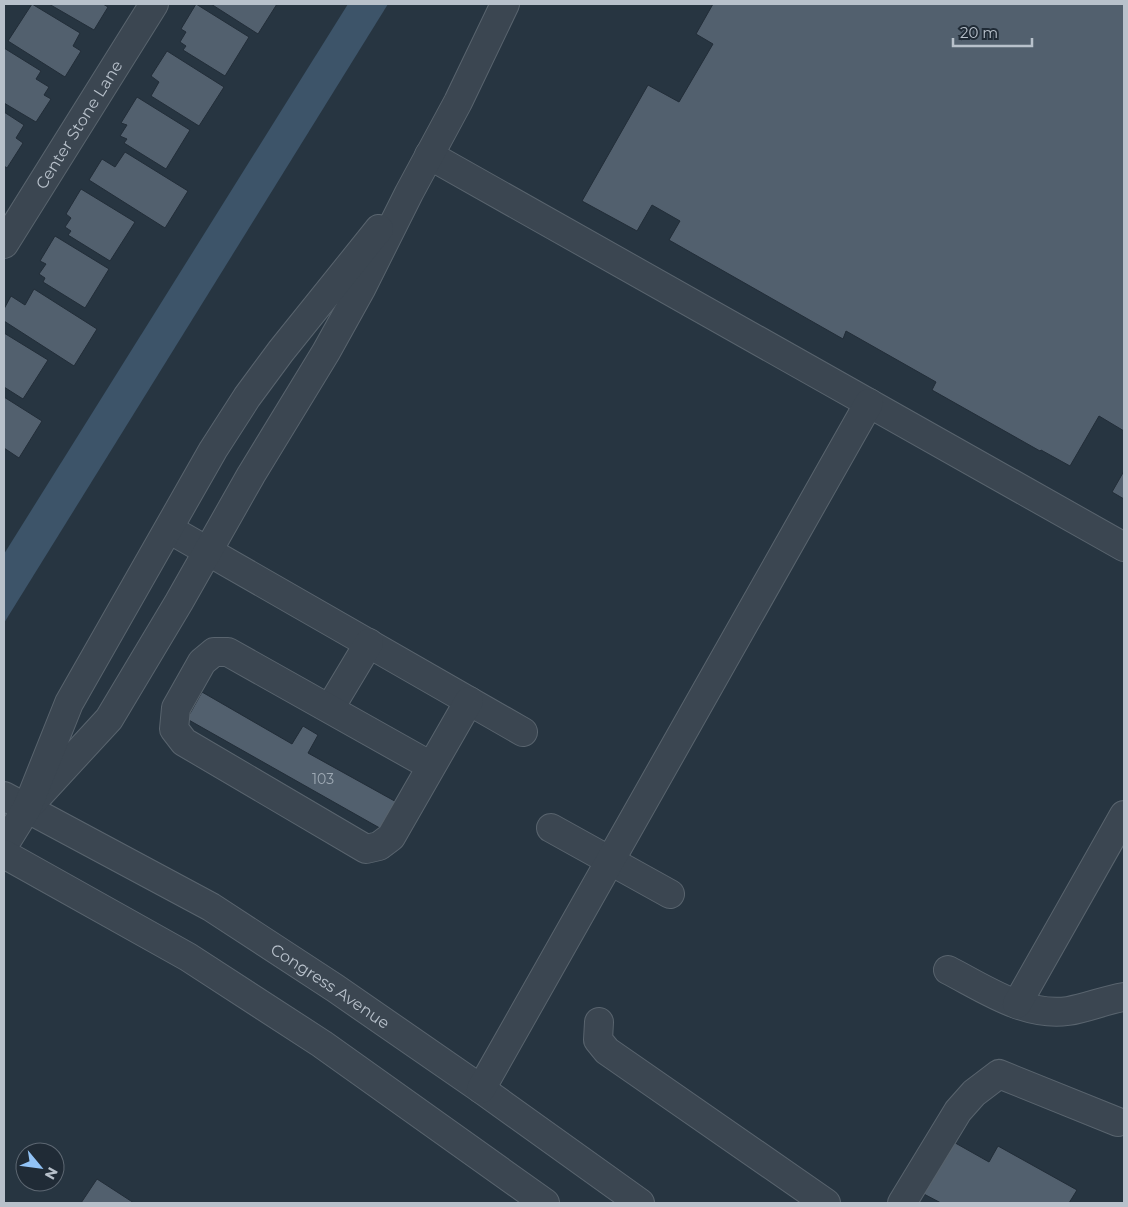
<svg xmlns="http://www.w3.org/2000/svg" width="1128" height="1207" viewBox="0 0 1128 1207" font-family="Montserrat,sans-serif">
<rect width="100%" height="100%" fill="#273541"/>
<!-- water -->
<path fill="#3d5469" d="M348,4H388L4,623V554Z"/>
<!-- building -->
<g fill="#52606e" stroke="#222d38">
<path d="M32,4L80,33L73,46L81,51L65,77L8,41Z"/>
<path d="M49,4H103L108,7L94,30Z"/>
<path d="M196,4L249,37L225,76L183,50L186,46L180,42L186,32L181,29Z"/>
<path d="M211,4H277L258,34Z"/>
<path d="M713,4H1124V431L1099,416L1070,466L1041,450L1040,451L932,390L936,382L846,331L843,339L669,240L680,221L652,205L637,231L582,201L648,85L679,102L713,44L696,34Z"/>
<path d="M4,48L41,71L36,79L49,87L44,95L51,99L36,122L4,103Z"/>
<path d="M167,51L224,87L199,126L151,96L159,82L151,76Z"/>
<path d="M137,97L190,130L166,169L124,143L127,139L120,136L127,125L121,123Z"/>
<path d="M4,112L24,125L16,138L23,143L7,168L4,166Z"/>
<path d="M125,152L188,191L165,228L89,180L102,159L115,167Z"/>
<path d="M81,189L135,222L110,261L68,235L71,231L65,227L71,218L66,214Z"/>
<path d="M55,236L109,269L85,308L43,282L45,278L39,274L46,264L40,261Z"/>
<path d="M34,289L97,329L74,366L4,321V309L11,296L25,305Z"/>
<path d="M4,333L48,360L23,399L4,387Z"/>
<path d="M4,397L42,421L19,458L4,448Z"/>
<path d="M1124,471V499L1112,492Z"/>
<path d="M202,692L292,744L303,726L318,735L308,753L400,804L385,831L187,719Z"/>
<path d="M950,1140L989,1162L998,1146L1077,1190L1069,1203H941L920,1192Z"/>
<path d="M97,1179L134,1203H81Z"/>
</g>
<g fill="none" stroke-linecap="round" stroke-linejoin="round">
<defs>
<g id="minor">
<path d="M429,155L1124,547"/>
<path id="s1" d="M4,244L154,4"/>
<path d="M169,529L523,732"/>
<path d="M330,708L369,643"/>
<path d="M431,766L228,652H214L202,662L176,708L174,729L184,742L366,849L379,846L391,837L469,701"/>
<path id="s2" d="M4,796L211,907L335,988L481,1089L640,1203"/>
<path d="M27,808L109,719L179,602L251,475L326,352L361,289L409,193L458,102L505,4"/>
<path d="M551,828L670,894"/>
<path d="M4,845L27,808L69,703L213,450L247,397L281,351L379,229"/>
<path d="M4,854L188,957L322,1044L545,1203"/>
<path d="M948,970C985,989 1025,1017 1068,1011C1087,1008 1105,1000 1124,997"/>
<path d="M1017,1004L1124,815"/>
<path d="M599,1022L598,1040L607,1051L826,1203"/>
<path d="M481,1089L869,403"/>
<path d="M902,1203L958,1111L974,1093L999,1074L1118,1122"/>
</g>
</defs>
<!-- minor casing -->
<use href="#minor" stroke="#59646e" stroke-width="30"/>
<!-- minor -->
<use href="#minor" stroke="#3b4651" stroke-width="28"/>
</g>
<g text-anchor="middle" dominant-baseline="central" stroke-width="5" stroke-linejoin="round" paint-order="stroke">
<!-- number labels -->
<g font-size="14" fill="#9ea9b4">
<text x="323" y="779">103</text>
</g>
<!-- street labels -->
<g font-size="16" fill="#b8c1cb" stroke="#202b36">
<text stroke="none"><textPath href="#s1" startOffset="141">Center Stone Lane</textPath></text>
<text stroke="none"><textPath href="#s2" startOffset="378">Congress Avenue</textPath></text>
</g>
</g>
<!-- border -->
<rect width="1128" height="1207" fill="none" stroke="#b8c1cb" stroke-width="10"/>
<!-- north arrow -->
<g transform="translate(40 1167) rotate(119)"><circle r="24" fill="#202b36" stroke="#5d6772"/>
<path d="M0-4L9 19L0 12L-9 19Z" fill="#92c3f6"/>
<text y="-8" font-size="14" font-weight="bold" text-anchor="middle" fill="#b8c1cb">N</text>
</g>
<!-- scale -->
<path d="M953 38v8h79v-8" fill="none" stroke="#b8c1cb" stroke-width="2.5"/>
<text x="960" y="38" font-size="15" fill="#b8c1cb" stroke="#202b36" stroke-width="4" paint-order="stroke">20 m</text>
</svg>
